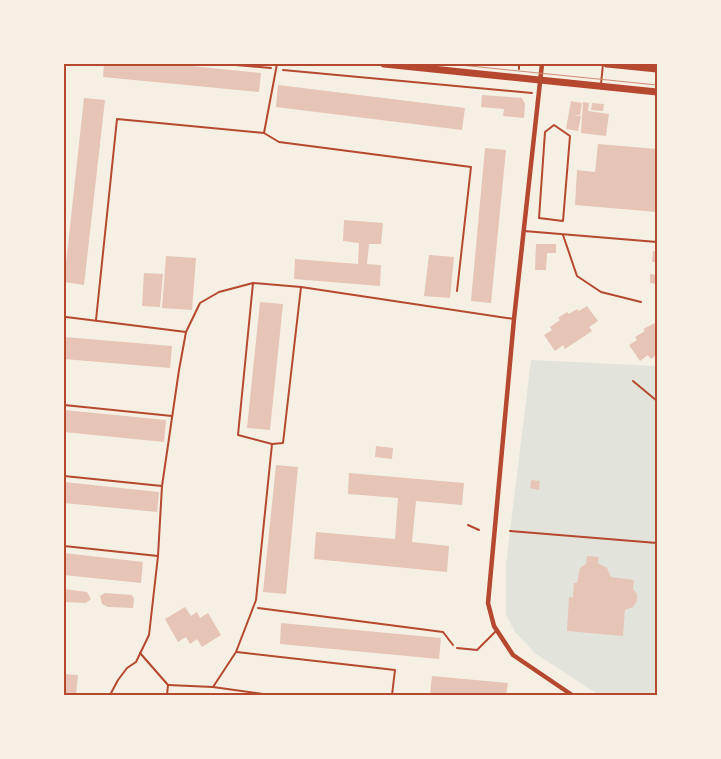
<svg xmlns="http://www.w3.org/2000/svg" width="721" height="759" viewBox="0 0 721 759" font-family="Roboto,sans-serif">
<rect width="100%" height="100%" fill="#f6efe4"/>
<!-- green -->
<path fill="#e2e4dc" d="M531,360L657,366V695H599L536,654L515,632L506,615V564Z"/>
<!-- building -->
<g fill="#e6c5b7">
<path d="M104,64H171L261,73L259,92L103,77Z"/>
<path d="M278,85L465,108L462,130L276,107Z"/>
<path d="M482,95L522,98L525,104L524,118L503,116L504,109L481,107Z"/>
<path d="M84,98L105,100L84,285L64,282Z"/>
<path d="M571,101L582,103L580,115H572L581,116L578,131L566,129Z"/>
<path d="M583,102L589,103L588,111L609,114L606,136L581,133Z"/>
<path d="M592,103L604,104L603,111L591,110Z"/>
<path d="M598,144L657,149V212L575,205L577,170L595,172Z"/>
<path d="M485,148L506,150L491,303L471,301Z"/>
<path d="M344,220L383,223L381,244H369L367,264L381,265L380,286L294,279L295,259L358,264L359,243L343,241Z"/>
<path d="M536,244H556V253H547L546,270H535Z"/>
<path d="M653,251L657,252V262H652Z"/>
<path d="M429,255L454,257L450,298L424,296Z"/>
<path d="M166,256L196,258L192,310L162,308Z"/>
<path d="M144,273L163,274L160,307L142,306Z"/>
<path d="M650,274L657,275V284L650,283Z"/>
<path d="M260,302L283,304L270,430L247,428Z"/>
<path d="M587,306L598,321L589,327L592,331L565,349L563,345L555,351L544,335L552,330L550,327L560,320L558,318L567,312L569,314L577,309L579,311Z"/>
<path d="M657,322V354L651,359L648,355L640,361L629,345L637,340L635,337L645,331L643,329Z"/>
<path d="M64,337L172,346L170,368L64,359Z"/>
<path d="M64,410L166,420L164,442L64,432Z"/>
<path d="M376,446L393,448L392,459L375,457Z"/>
<path d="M276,465L298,467L286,594L263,592Z"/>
<path d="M349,473L464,483L462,505L416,501L412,542L449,546L447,572L314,559L316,532L395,539L398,498L348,494Z"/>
<path d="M531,480L540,481L539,490L530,488Z"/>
<path d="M64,482L159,492L157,512L64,503Z"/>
<path d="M64,553L143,562L141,583L64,575Z"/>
<path d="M587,556L599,557L598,563L607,568L611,577L634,580L633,589L637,594V601L633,607L625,610L623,636L567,631L569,597L573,598L574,583H577L580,568L586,564Z"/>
<path d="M64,589L87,592L91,599L86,603L64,602Z"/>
<path d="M105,593L132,595L134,599L133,608L108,607L102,604L100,596Z"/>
<path d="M185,607L191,616L197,612L200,618L208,613L221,635L202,647L197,639L190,644L186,637L178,642L165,619Z"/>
<path d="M281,623L441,638L439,659L280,644Z"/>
<path d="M64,674L78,675L76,695H64Z"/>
<path d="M432,676L508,683L506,695H430Z"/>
</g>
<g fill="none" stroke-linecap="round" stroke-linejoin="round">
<!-- path -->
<g stroke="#b5482f" stroke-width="2">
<path d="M223,64L271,68"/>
<path d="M519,69V64"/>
<path d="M283,70L532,93"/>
<path d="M633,381L657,401"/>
<path d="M468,525L479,530"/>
<path d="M510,531L657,543"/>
<path d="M258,608L443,632L453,645"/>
</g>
<!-- service -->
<g stroke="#b5482f" stroke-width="2">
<path d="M277,64L264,133L279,142L471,167L457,291"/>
<path d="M601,84L603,64"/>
<path d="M554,125L570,136L563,221L539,218L545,132Z"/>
<path d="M524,231L657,242"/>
<path d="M563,235L577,276L601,292L641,302"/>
<path d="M66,317L186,332"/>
<path d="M96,320L117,119L264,133"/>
<path d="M64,405L172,416"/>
<path d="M272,444L283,443L301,287"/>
<path d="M64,476L162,486"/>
<path d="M64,546L158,556"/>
<path d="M457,648L477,650L497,630"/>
<path d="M237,652L395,670L392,695"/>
<path d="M140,653L168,685L167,695"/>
<path d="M168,685L213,687L271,695"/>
<path d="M213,687L236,652L256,600L272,444L238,435L253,283"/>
<path d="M110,695L118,680L127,668L136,662L149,635L158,556L162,486L179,370L186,332L200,303L219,292L253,283L301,287L514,319"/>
</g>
<!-- minor -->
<path stroke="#b5482f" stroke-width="4.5" d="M542,64L514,319L488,603L494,626L513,655L572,695"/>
<!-- primary -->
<g stroke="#b5482f" stroke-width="7">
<path d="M384,64L657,92"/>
<path d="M607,64L657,69"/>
</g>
<!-- tram -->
<path stroke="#cf8b77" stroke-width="1" d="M450,64L657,85"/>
</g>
<!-- border -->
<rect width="721" height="759" fill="none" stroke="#f6efe4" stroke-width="130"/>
<rect x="65" y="65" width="591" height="629" fill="none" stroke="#b5482f" stroke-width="2"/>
</svg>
